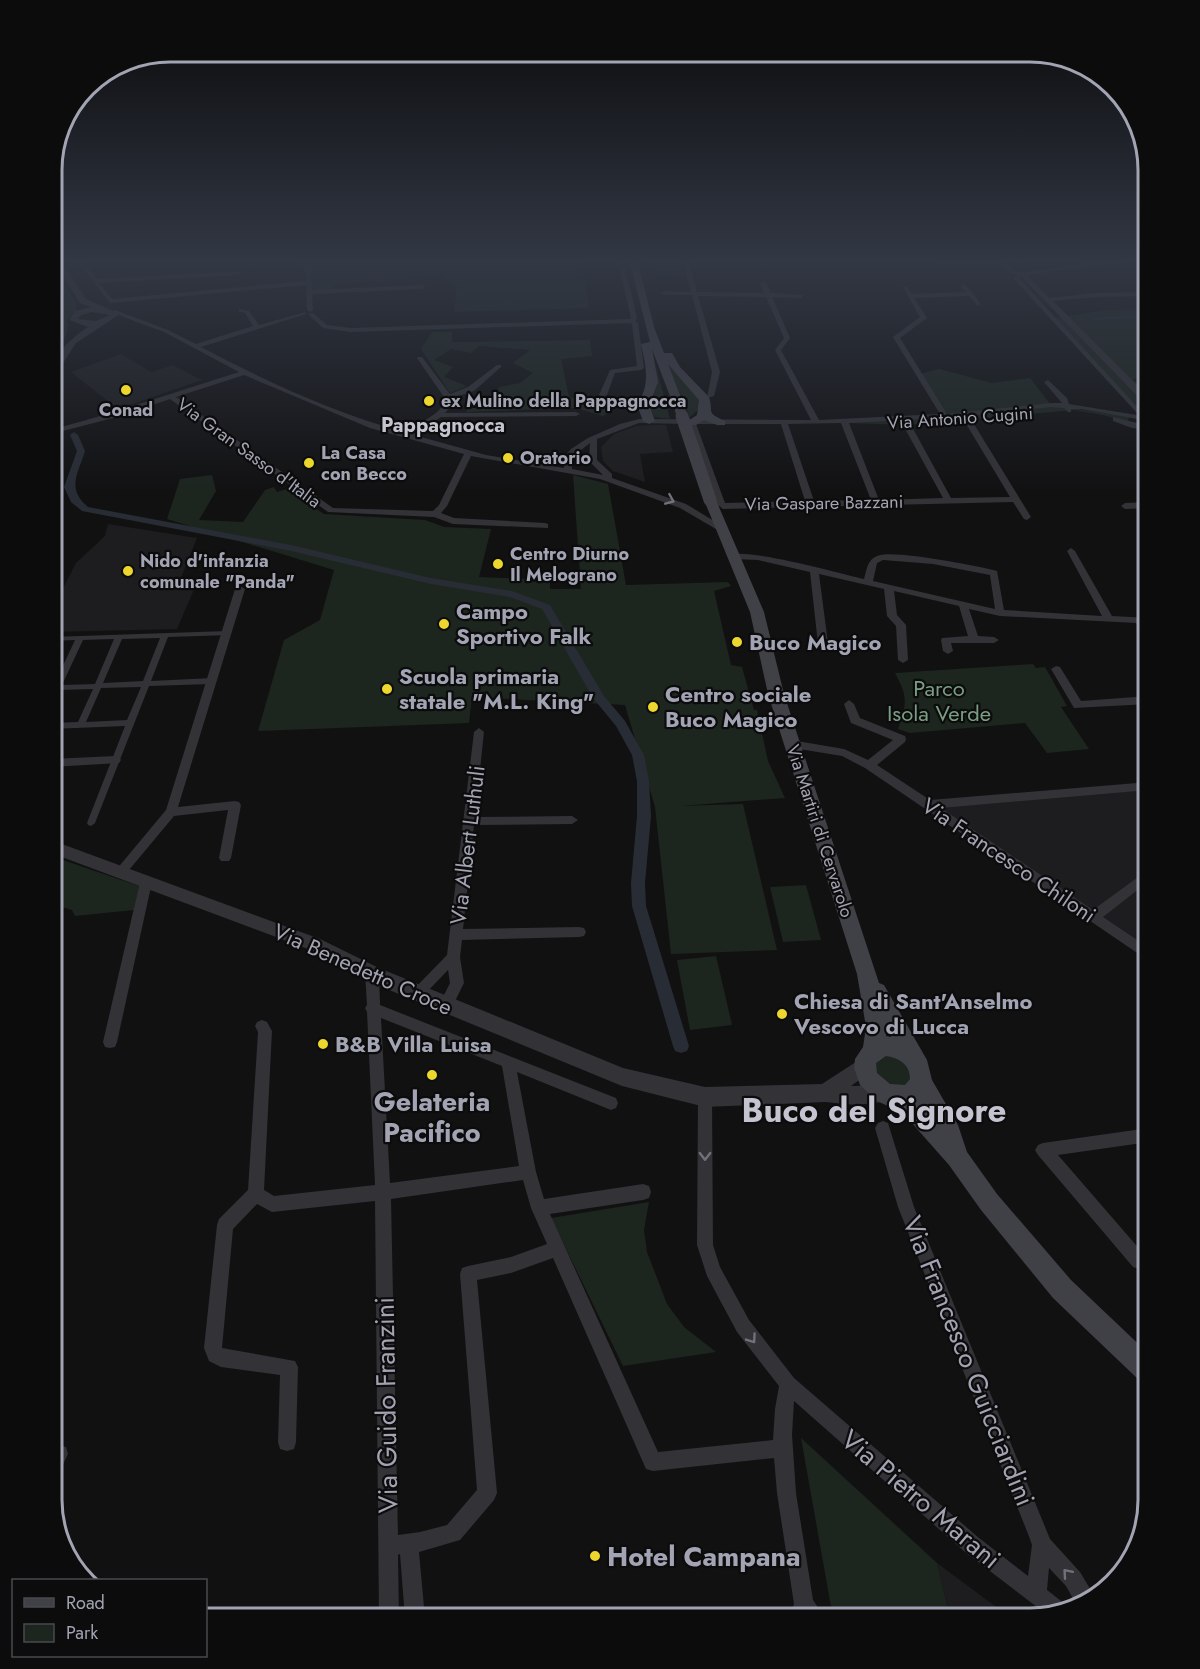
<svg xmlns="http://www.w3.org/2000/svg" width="1200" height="1669" viewBox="0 0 1200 1669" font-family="Jost,sans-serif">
<rect width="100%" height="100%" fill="#111112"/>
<!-- built -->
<g fill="#1d1d1f">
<path d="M121,354L151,372L173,365L202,380L118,409L71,372Z"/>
<path d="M653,425H666L673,452L640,454L645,482L613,471L603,461L601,447L614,434L636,426Z"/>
<path d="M108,524L197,538L181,578L198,580L177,629L51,632V612L76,563L105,536Z"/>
<path d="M1149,786V956L927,805Z"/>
<path d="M937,1563L1011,1618H950Z"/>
</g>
<!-- green -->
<g fill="#1d251f">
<path d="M300,259H482L508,262L581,260L589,308L454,312L457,285L440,276L428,277V279L335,283L333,290H313L304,263Z"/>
<path d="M648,259H680L683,275H651Z"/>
<path d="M62,281L76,303V309L67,320C72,333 58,349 51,361V308Z"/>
<path d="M1149,309V379H1133L1149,396L1147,418L1141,416L1054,318L1107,310Z"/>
<path d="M432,332H452V342L590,340L592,356L561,359L569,397L612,410L603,416L575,408L466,412L468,408L494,404L499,387L520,383L533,373L513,363L530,350L479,346L471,353L451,349L434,360L453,367L444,377L467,386L450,393L421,349Z"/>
<path d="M659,344L668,362L700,398V408L690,417Z"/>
<path d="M650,345L670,419L654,417L647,405L656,386Z"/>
<path d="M939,369L992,383L1030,378L1051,405L1129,417L1128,422L1103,415L1074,410L907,425L816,422L944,416L919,374Z"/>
<path d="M212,475L216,491L199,520L243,522L265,490L274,487L277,492L287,489L324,514L425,520L444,527L491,529L479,577L550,580V589H581L573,475L608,484L626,585L728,582L731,586L714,591L731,665L742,667L754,710H757L768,761L785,798L680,806L743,804L777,950L671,954L655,807L625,705L472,697L469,723L258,731L284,640L320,620L334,570L167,519L180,479Z"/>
<path d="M1033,664L1036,668L1045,667L1067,706L1061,707L1089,749L1047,753L1025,723L910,733L898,729C907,703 908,697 895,673Z"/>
<path d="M51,856L139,886L134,910L75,916L72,910L51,904Z"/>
<path d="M806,885L821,940L783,942L770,887Z"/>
<path d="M716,956L732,1025L690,1030L677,960Z"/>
<path d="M886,1054L910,1064L911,1081L902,1088L879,1080L874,1064Z"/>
<path d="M649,1202L644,1230L647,1252L667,1304L684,1327L716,1352L623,1366L551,1218Z"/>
<path d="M801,1438L937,1563L950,1618H833Z"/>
</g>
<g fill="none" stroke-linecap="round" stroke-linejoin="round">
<!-- stream -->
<path stroke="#282c35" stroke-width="2" d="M1095,319L1149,316"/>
<!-- canal -->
<path fill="#282c35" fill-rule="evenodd" d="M74,432L78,435L85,451C78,474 66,489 88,507L291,545L431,578L512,591L550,605L604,696L625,721L644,755L649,781L651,816L645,883L646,906L689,1046L687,1051L681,1053L675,1051L673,1046L632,906L631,883L637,816V781L632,755L616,726L593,698L542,609L510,597L431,584L291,551L82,511L71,502L64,487L77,451L70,435Z"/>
<!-- pedestrian -->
<g fill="#323237" fill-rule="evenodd">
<path d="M1020,273L1024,274L1019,278L1141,411V413H1137L1014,279V277Z"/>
<path d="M227,631L231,633L230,635L168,637L151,681L212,678L216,681L212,684L149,686L95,823L91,826L88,825L87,823L125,726L51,729V723L78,722L93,689L60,690L54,702L51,703V685H54L75,640L51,641V637ZM160,638L143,681L103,683L122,639ZM114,639L95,684L62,685L83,640ZM141,687L127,720L86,722L101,688Z"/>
</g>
<!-- minor -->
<g fill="#323237" fill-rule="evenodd">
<path d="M76,259H82L97,279L238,271L241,273L238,275L99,283L112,299L306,281L305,271L297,259H303L311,271L312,290L422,285L425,287L422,289L312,294L313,310L310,312L307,310L306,285L110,303Z"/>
<path d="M617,259H623L637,318L635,321L638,323L644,368L641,370L615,373L607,395L603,397L599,395L610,370L637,366L632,324L630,323L351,332L323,328L308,314L313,313L327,325L351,328L629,319L631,318Z"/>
<path d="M682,259H688L697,292L764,293L760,283L763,281L766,283L771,293L803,295L801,298L772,297L790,338L781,350L819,420L940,414L893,337L920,317L903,287H907L912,294L966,292L961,286L964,284L973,293L981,305H977L969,296L914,298L927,318L900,338L947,414L1051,403H1062L1044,382L1048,380L1067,398L1069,404L1149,417V421L1081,409H1071V412H1068L1064,408L1051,407L969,416L1031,517L1027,520L1024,519L1013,502L723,509L715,503L688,424L639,423L597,439V460L612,474V478L686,504L724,527L725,529L721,532L680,508L600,479L471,456L447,506L441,513L454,518L545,523L548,524V528L453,524L434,517L328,512L170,399L117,417L51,434V430L111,413L239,372L164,332L113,313L112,312L115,310L168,330L196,344L253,326L245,313L239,311V309L249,311L259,325L306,312V314L201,347C267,382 335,413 407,433L436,413L446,403L444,397L417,358L418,357H422L450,394L468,387L497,365H501V367L474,391L452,398L454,403L445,413L576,412L580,414L576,416L441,417L414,435L486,455L564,468V457L571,449L588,438L620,424L639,419L811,420L775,350L784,338L766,297L698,296L720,372L714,396L707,398L712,372L692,295H664L661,293L664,291L691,292ZM244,375L370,428L464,454L439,505L433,511L333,508L176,397ZM962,417L1010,497L951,498L911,425L907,423L903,425L943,498L879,500L849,423ZM841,423L871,500L814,501L788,424ZM696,424H781L805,501L725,503ZM590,443L589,461L603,475L572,469V457Z"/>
<path d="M993,259H999L1015,271L1022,272L1107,260L1106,259H1139L1136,261L1027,275L1049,298L1095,293L1149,292V296L1095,297L1053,301L1148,396L1149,408L1020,275L1011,273L999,264L939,265L936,263L939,261L994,260Z"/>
<path d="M1138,267L1149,273V277L1136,270Z"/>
<path d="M1113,417L1149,426V430L1132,428L1113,421Z"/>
<path d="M1149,502V508L1125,509L1121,506L1125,503Z"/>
<path d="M1071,548L1075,551L1112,616L1149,618V624H1146L1149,628V638L1146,637L1136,623L1000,616L969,609L978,636L994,637L999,640L994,643H951L953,651L948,654L943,651L941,640L942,638L968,636L959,606L894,591L897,615L906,625L908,660L903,663L898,660L896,626L887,616L884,589L819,574L828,643L831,646L826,649L818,644L810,572L758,560L733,559L728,556C743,546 842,574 864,579C867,569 867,560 877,556C892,549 977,566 997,571L1004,610L1102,616L1067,551ZM883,560L933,564L990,575L995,609L873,581L877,563Z"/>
<path d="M240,586L245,589L178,807L235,801L239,802L241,805L231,858L229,861H221L219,858L228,810L174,816L124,876H116L114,873L116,870L166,810L235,589Z"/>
<path d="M1056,666L1060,667L1081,701L1149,696V704L1074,708L1051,669Z"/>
<path d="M849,700L854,704L860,718L905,736L906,739L905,742L877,765L930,800L1149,782V790L941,808L1093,910L1149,869V881L1103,917L1149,948V961L865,768L842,756L787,747L785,744L791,740L844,749L868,760L893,740L851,723L844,704Z"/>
<path d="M479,728L484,732L475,817L572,816L578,820L572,824L474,825L463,929L579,927L584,928L586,932L584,936L579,937L462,940L460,957L464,983L451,1009L446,1011L441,1009L439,1005L450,983L448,970L423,996L418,998L413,996L411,992L447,955L474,732Z"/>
<path d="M115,756L119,757L121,760L119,763L51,767V759Z"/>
<path d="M146,877L150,879L152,882L117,1042L115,1047L110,1048L105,1047L103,1042L140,882L142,879Z"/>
<path d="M51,917L56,918C65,938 65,946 56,966L51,968Z"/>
<path d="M372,968L377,970L379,974L380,1005L616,1098L618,1103L616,1108L611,1110L517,1072L536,1172L544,1199L643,1184L649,1186L651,1192L649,1198L643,1200L550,1214L658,1452L773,1440L775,1409L779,1386L737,1332L707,1276L697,1245L698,1097L700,1092L705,1090L710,1092L712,1097L713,1245L720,1267L749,1320L794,1378L979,1538L1028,1576L1032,1545L1030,1539L898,1207L875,1128L878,1123L883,1121L888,1123L914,1207L1050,1539L1080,1572L1095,1597L1090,1602L1077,1606L1066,1586L1049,1568L1047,1590L1065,1604L1067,1608L1046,1614L965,1552L794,1401L792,1435L796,1493L813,1600L825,1618H789L794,1604L777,1493L774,1458L653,1471L646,1469L553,1258L511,1273L477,1280L497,1493L494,1500L460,1540L419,1552L425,1618H405L400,1554L398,1555L399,1618H379L375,1201L272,1212L257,1204L233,1229L222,1348L295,1361L298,1367L296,1442L294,1449L287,1451L280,1449L278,1442L280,1375L221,1367L209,1361L204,1348L217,1225L219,1219L248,1190L258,1032L255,1026L257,1022L262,1020L267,1022L272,1031L264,1190L274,1196L375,1185L367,1012L365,1008L367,1005L365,974L367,970ZM381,1018L502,1066L519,1166L390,1183ZM523,1180L531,1208L547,1244L511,1257L468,1266L462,1268L460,1274L477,1490L447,1525L420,1532L398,1535L391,1199Z"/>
<path d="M1149,1128V1142L1058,1155L1142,1252H1149V1268L1139,1269L1133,1267L1038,1155L1035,1150L1038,1145L1043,1143Z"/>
<path d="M59,1445L66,1447L68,1454L58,1475L51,1477V1450Z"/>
</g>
<!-- tertiary -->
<g fill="#323237" fill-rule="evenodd">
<path d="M52,259H60L86,299L120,314L76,343L54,377L51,378C51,356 70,339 88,327L69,320L75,311L91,307L80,303ZM92,312L110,315L96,321L78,319L81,315Z"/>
<path d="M51,840L320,939L379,968L623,1068L705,1087L822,1084L865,1056L872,1059L875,1065L872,1071L851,1086L884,1085L891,1087L894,1094L891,1101L856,1105L825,1102L705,1107L622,1086L365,980L308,949L51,853Z"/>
</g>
<!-- secondary -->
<g fill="#404047" fill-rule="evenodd">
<path d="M629,259H637L654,327L664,353H672L680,367L709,397C714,413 705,412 725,421V425H717L704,420L696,425H688V421L697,415L699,400L668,364L686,410L676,412L652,349L658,382L649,405L655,421L649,424L643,421L637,405C651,384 646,367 641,344L650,342Z"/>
<path d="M710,496L716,500L764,612L784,694L879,983L884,985L927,1060L932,1080L958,1125L967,1152L997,1194L1071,1280L1149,1354V1385L1140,1381L1053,1298L981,1210L949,1165L903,1113L877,1101L860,1085L854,1068L855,1059L863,1047L866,1027L857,974L768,694L750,612L704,500ZM887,1029L891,1037L886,1036ZM886,1056C900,1058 910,1065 910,1079L905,1085L890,1084L877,1073L876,1063Z"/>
</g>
<!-- secondary-bridge-far1 -->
<path stroke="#404047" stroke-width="10" d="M680,410L682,417"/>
<!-- secondary-bridge -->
<path stroke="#404047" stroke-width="13" d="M682,416L710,500"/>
</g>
<!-- one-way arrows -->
<defs><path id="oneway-chevron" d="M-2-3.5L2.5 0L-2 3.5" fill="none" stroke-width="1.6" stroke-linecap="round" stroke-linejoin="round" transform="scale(1.5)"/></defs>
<g stroke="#70717b">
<use href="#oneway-chevron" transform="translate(670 500) rotate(23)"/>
<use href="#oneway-chevron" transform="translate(705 1156) rotate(90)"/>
<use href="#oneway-chevron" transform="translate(752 1339) rotate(55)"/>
<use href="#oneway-chevron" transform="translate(1067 1573) rotate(-131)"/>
</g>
<!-- sky -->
<linearGradient id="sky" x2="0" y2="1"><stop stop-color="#09090a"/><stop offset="0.53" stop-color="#323844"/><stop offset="1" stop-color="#323844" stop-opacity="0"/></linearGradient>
<rect width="1200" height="492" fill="url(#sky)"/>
<!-- markers -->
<g fill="#edd72e" stroke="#0c0c0d" stroke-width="2">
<circle cx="126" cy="390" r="6"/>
<circle cx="429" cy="401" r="6"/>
<circle cx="508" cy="458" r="6"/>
<circle cx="309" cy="463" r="6"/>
<circle cx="498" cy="564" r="6"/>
<circle cx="128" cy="571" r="6"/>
<circle cx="444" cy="624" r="6"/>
<circle cx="737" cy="642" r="6"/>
<circle cx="387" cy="689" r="6"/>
<circle cx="653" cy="707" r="6"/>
<circle cx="782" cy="1014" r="6"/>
<circle cx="323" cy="1044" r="6"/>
<circle cx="432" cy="1075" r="6"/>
<circle cx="595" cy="1556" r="6"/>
</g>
<g text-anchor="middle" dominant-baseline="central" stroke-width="4.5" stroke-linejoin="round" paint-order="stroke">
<!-- far-poi labels -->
<g font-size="18" font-weight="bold" fill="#a2a4b3" stroke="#0c0c0d" text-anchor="start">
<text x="441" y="401">ex Mulino della Pappagnocca</text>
<text x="126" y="410" text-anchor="middle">Conad</text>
<text x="321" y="453">La Casa<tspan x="321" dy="21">con Becco</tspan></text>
<text x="520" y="458">Oratorio</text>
<text x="510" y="554">Centro Diurno<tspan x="510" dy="21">Il Melograno</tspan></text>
<text x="140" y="561">Nido d'infanzia<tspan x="140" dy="21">comunale "Panda"</tspan></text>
</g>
<!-- far-street labels -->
<g font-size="18" fill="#a2a4b3" stroke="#0c0c0d">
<text transform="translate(960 418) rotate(-4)">Via Antonio Cugini</text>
<text transform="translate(249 453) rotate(36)">Via Gran Sasso d'Italia</text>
<text transform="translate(824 503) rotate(-1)">Via Gaspare Bazzani</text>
<text transform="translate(820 831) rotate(72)">Via Martiri di Cervarolo</text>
</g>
<!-- far-neighbourhood labels -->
<g font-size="20" font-weight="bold" fill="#c3c4cf" stroke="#0c0c0d">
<text x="443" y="425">Pappagnocca</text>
</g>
<!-- poi labels -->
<g font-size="22" font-weight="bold" fill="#a2a4b3" stroke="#0c0c0d" text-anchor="start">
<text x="456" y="611">Campo<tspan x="456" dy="25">Sportivo Falk</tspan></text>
<text x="749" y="642">Buco Magico</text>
<text x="399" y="676">Scuola primaria<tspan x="399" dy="25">statale "M.L. King"</tspan></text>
<text x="665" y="694">Centro sociale<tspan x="665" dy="25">Buco Magico</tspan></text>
<text x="794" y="1001">Chiesa di Sant'Anselmo<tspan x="794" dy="25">Vescovo di Lucca</tspan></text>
<text x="335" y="1044">B&amp;B Villa Luisa</text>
</g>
<!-- park labels -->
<g font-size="22" fill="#7a9e84" stroke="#0c0c0d">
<text x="939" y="688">Parco<tspan x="939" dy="25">Isola Verde</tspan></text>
</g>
<!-- street labels -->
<g font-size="22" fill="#a2a4b3" stroke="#0c0c0d">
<text transform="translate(467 845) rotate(-83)">Via Albert Luthuli</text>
<text transform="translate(1009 860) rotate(34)">Via Francesco Chiloni</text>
<text transform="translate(363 969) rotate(24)">Via Benedetto Croce</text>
</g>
<!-- near-poi labels -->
<g font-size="27" font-weight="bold" fill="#a2a4b3" stroke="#0c0c0d">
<text x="432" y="1101">Gelateria<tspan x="432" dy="31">Pacifico</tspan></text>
<text x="607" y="1556" text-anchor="start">Hotel Campana</text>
</g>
<!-- near-street labels -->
<g font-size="27" fill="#a2a4b3" stroke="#0c0c0d">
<text transform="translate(969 1361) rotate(68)">Via Francesco Guicciardini</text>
<text transform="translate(386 1405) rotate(-91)">Via Guido Franzini</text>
<text transform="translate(921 1499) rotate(40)">Via Pietro Marani</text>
</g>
<!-- near-district labels -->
<g font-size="33" font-weight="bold" fill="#c3c4cf" stroke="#0c0c0d">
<text x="874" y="1110">Buco del Signore</text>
</g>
</g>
<!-- crop -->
<path d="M0 0H1200V1669H0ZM170 62H1030A108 108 0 0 1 1138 170V1500A108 108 0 0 1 1030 1608H170A108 108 0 0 1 62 1500V170A108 108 0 0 1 170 62Z" fill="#0c0c0d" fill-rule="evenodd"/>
<path fill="none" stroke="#a2a4b3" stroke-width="3" d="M170 62H1030A108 108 0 0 1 1138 170V1500A108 108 0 0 1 1030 1608H170A108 108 0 0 1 62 1500V170A108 108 0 0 1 170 62Z"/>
<!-- legend -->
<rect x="12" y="1579" width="195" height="78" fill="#0c0c0d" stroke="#48494f" stroke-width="1.5"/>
<rect x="24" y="1598" width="30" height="9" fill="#404047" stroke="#48494f" stroke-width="1.5"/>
<text x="66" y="1609" font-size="18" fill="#a2a4b3">Road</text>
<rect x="24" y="1624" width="30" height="18" fill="#1d251f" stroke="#48494f" stroke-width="1.5"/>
<text x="66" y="1639" font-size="18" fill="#a2a4b3">Park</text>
</svg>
